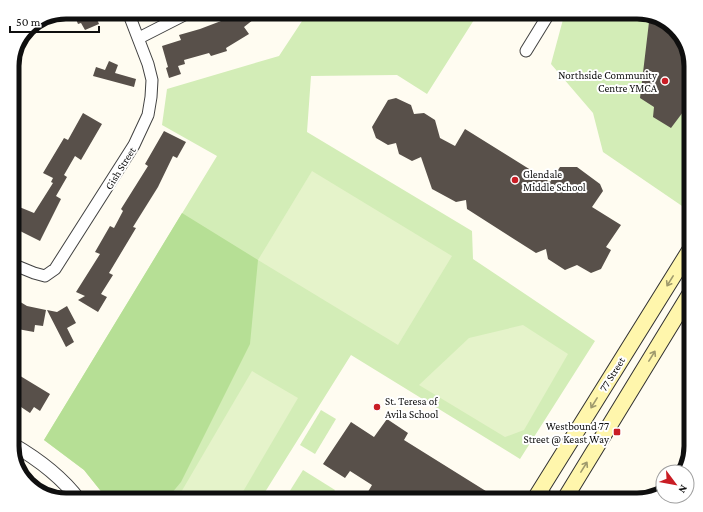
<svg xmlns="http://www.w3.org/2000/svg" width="703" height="512" viewBox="0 0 703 512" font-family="'Crimson Pro',serif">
<rect width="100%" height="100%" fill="#fffcf1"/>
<!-- green -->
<g fill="#d3edb7">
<path d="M308,12H479L427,94L397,75L311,76L307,132L472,231L473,259L595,341L520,459L351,355L260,500H108L84,470L44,440L217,156L162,125L167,89L279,56Z"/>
<path d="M565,12H637L670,23L685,42L691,66V198L685,208L603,152L593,113L551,64Z"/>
<path d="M321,410L336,419L315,454L300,445Z"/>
<path d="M303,470L335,490L329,500H291L286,497Z"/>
</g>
<!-- forest -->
<path fill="#b6df95" d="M182,213L258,260L250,344L181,482L166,500H108L84,470L44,440Z"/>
<!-- pitch -->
<g fill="#e5f3ca">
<path d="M312,171L452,256L398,345L258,260Z"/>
<path d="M523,325L568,354L524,430L505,437L419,385L469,338Z"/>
<path d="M252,371L298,398L238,500H191L180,494Z"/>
</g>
<!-- building -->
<g fill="#58504a">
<path d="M73,12H94L99,24L85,30L81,23L78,24Z"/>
<path d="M225,12H263L244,27L249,34L226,48L227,51L211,56L209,53L184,60L185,64L178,66L181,74L169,78L166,68L168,67L162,46L181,40L179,35L200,29L221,21L218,16Z"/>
<path d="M655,18L670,23L685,42L691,64L686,108L671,128L653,117L654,107L640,98L649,22Z"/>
<path d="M109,61L118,65L115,73L136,79L134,87L93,76L96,67L105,70Z"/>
<path d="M396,98L411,105L414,114L424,113L435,120L440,138L455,146L465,129L550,182L560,167H577L600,184L603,191L592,207L621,225L606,247L611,250L601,269L591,273L577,265L565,270L548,259L546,249L536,253L467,209L466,200L456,202L432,189L421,157L412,161L399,154L396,143L388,145L376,138L372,127L388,100Z"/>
<path d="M83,113L102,124L81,160L75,156L64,175L67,177L56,196L61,199L40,241L12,227V204L34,213L53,183L51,182L53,178L43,173L64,138L68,140Z"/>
<path d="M164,131L186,142L177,158L173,156L158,187L133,227L136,228L109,273L113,275L101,294L107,297L98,312L78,300L85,296L76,292L100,254L95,252L110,226L114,228L123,211L121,209L148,166L145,164Z"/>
<path d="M17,300L27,306L46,310L43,326L35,325L34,332L12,328V301L16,303Z"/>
<path d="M67,306L76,323L67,328L74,342L66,347L47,310L57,312Z"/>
<path d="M12,371L50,394L40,411L34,407L30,413L12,401Z"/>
<path d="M387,419L408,433L404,440L489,493L485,500H363L372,485L350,471L345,478L323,464L351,422L374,437Z"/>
</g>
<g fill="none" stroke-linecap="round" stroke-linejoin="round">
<defs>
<g id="minor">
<path d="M139,38L190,12"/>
<path d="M526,51L550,12"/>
<path d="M12,264L34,273L45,276L55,269L134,145L148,115L151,97L152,80L148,64L128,12"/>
</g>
<g id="tertiary">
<path d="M12,444C38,459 61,476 79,500"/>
<path d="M539,492L551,500"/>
</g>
<g id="secondary">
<path d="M534,500L691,248"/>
<path d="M564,500L691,292"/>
</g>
</defs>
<!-- minor casing -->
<use href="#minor" stroke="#424242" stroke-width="13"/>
<!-- tertiary casing -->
<use href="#tertiary" stroke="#424242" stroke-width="15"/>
<!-- secondary casing -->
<use href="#secondary" stroke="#313131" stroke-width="17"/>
<!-- minor -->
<use href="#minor" stroke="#fff" stroke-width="11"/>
<!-- tertiary -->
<use href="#tertiary" stroke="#fff" stroke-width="13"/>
<!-- secondary -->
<use href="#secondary" stroke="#fff6ac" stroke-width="15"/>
</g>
<!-- one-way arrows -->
<defs><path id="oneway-shaft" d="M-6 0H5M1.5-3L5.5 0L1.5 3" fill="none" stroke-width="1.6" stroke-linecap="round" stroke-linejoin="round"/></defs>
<g stroke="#9f9a6d">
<use href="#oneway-shaft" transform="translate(670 281) rotate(122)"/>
<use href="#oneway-shaft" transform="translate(652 356) rotate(-58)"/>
<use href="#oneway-shaft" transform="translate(594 403) rotate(122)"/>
<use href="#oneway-shaft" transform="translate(584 467) rotate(-58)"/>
</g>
<!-- markers -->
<g fill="#c91d25" stroke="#fff" stroke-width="1.5">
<circle cx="665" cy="81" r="4"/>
<circle cx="515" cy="180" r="4"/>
<circle cx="377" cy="407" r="4"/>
<rect x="613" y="428" width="8" height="8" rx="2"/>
</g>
<g text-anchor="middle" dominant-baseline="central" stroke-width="4" stroke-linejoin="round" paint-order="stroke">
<!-- poi labels -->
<g font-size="11" fill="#0f0f0f" stroke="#fff" text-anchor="end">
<text x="657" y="75">Northside Community<tspan x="657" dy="13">Centre YMCA</tspan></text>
<text x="523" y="174" text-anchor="start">Glendale<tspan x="523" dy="13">Middle School</tspan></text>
<text x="385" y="401" text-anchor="start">St. Teresa of<tspan x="385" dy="13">Avila School</tspan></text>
<text x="609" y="426">Westbound 77<tspan x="609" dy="13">Street @ Keast Way</tspan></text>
</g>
<!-- street labels -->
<g font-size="11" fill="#0f0f0f" stroke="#fff">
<text transform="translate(120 168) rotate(-58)">Gish Street</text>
<text transform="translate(612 374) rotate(-58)">77 Street</text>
</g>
</g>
<!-- crop -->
<path d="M0 0H703V512H0ZM66 19H637A47 47 0 0 1 684 66V446A47 47 0 0 1 637 493H66A47 47 0 0 1 19 446V66A47 47 0 0 1 66 19Z" fill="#fff" fill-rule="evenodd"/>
<path fill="none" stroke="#0f0f0f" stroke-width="5" d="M66 19H637A47 47 0 0 1 684 66V446A47 47 0 0 1 637 493H66A47 47 0 0 1 19 446V66A47 47 0 0 1 66 19Z"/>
<!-- north arrow -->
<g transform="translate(675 484) rotate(122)"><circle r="19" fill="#ffffff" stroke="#9f9f9f"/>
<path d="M0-3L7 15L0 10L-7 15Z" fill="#c91d25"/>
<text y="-6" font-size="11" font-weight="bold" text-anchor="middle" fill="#0f0f0f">N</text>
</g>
<!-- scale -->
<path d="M10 26v6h89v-6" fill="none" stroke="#0f0f0f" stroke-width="2"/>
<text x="16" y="26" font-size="12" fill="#0f0f0f" stroke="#ffffff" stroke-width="3" paint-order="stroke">50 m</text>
</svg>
